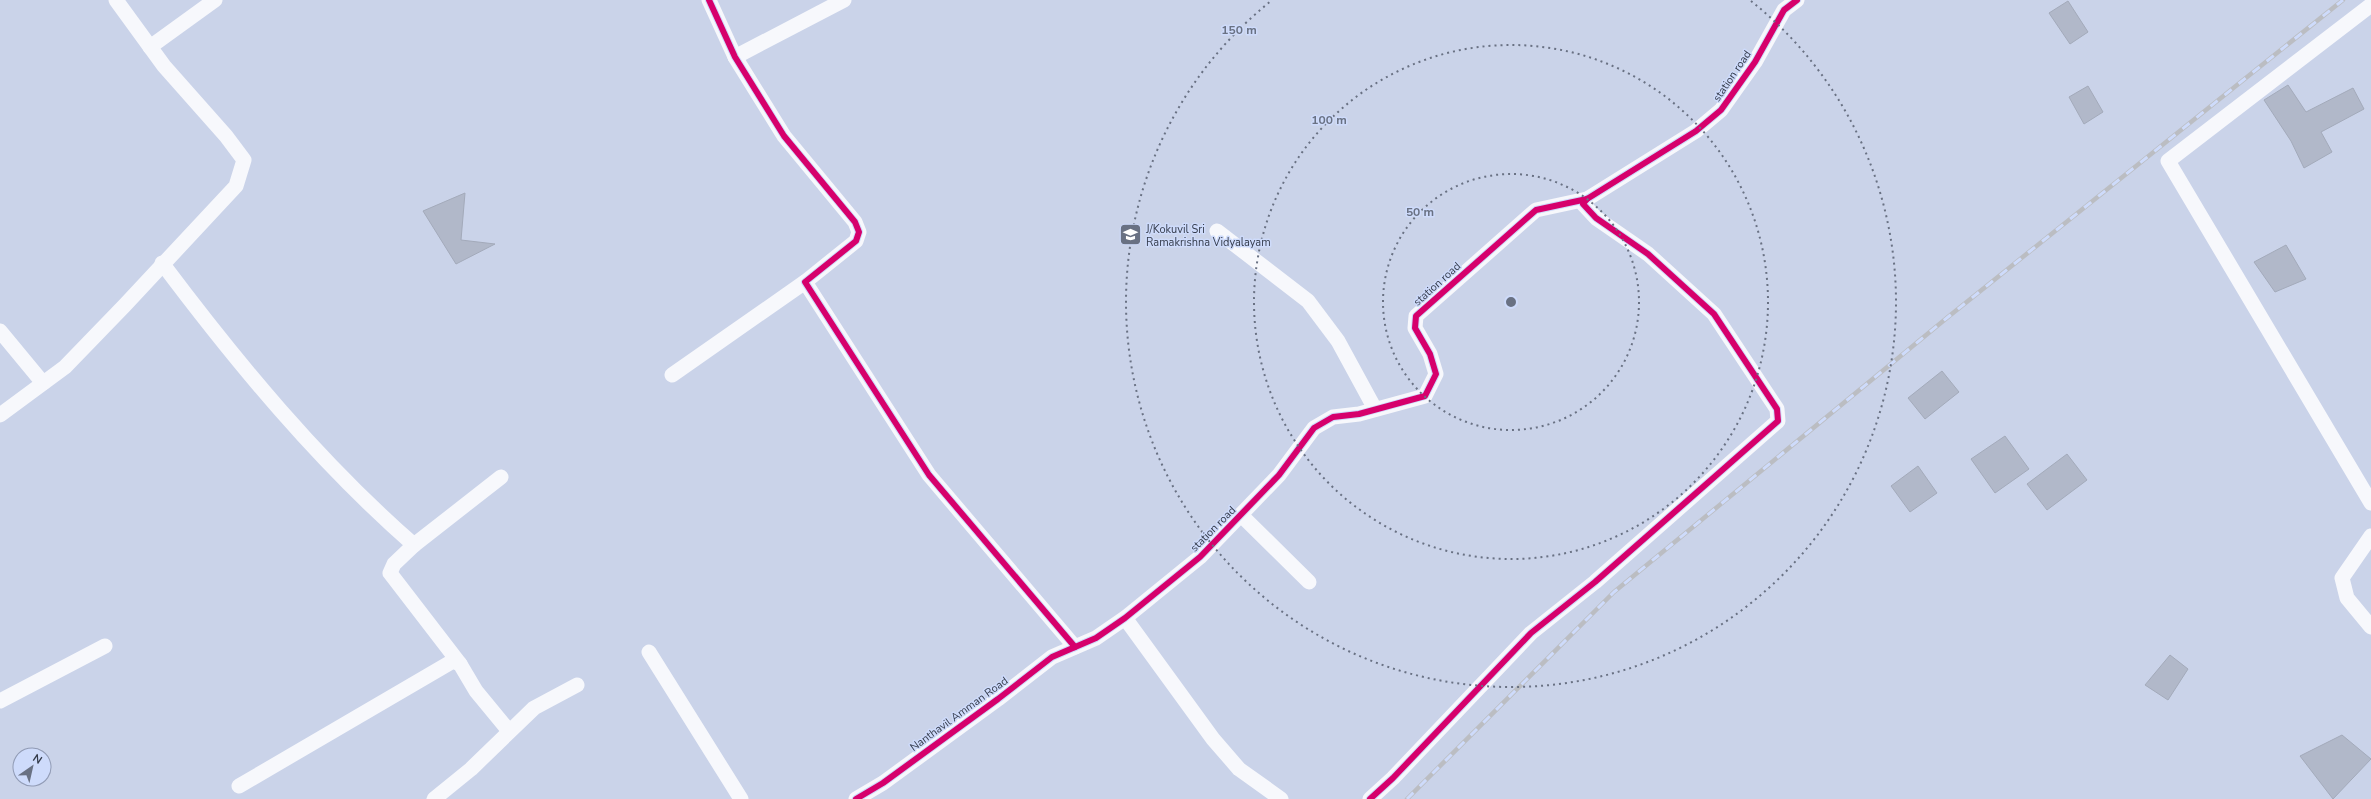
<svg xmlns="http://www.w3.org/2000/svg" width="2371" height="799" viewBox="0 0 2371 799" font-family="'Nunito Sans',sans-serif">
<rect width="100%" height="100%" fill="#cad3e9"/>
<!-- building -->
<g fill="#b1b8c9" stroke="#a3aaba">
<path d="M2068,1L2088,32L2070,44L2049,13Z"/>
<path d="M2288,85L2306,112L2353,88L2364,109L2321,132L2332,152L2304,168L2291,141L2264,100Z"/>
<path d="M2088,86L2103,112L2084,124L2069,97Z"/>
<path d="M465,193L461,240L495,244L456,264L423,211Z"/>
<path d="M2286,245L2306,279L2275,292L2254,262Z"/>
<path d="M1942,371L1959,392L1925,419L1908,398Z"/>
<path d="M2005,436L2029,469L1995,493L1971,459Z"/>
<path d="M2067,454L2087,480L2047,510L2027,484Z"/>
<path d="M1918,466L1937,493L1910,512L1891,486Z"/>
<path d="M2170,655L2188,669L2168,700L2145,685Z"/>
<path d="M2342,735L2371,759L2333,799L2300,756Z"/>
</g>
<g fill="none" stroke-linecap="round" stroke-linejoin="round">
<!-- street -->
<g stroke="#f7f8fc" stroke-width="15">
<path d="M709,0L735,57L784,136L855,222L859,232L856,241L805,282L929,475L1075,647"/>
<path d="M2371,5L2168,161L2371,503"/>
<path d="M150,47L215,0"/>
<path d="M735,57L844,0"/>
<path d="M1217,231L1308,301L1338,341L1375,409"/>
<path d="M162,263C237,363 319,462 414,545L394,564L390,573L460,664"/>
<path d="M0,331L43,383"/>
<path d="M672,375L805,282"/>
<path d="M0,415L65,367L125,305L236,186L244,160L226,136L164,66L116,0"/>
<path d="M1241,515L1309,582"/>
<path d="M2371,536L2342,578L2347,598L2371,627"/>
<path d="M414,545L501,477"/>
<path d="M1125,618L1213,739L1239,769L1281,799"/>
<path d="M649,652L741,799"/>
<path d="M0,701L105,646"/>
<path d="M239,786L453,661L460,664L476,691L509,731"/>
<path d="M434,799L471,769L534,708L577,685"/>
<path d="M856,799L883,783L998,699L1052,657L1096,638L1125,618L1200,557L1279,475L1314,428L1333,417L1359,414L1425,396L1436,374L1430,354L1415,328L1416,316L1536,210L1587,199L1696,131L1721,110L1755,62L1784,10L1797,0"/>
<path d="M1370,799L1393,778L1531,633L1595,582L1778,421L1777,409L1714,314L1648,254L1596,218L1583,204L1587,199"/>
</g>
<defs>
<path id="rail" d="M1407,799L1614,592L1948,317L2343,0"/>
</defs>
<!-- rail casing -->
<use href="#rail" stroke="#bbbdc2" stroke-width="4.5"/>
<!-- rail -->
<use href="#rail" stroke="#cedbfb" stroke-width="3" stroke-dasharray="9" stroke-linecap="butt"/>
<defs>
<g id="cycleway">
<path d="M709,0L735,57L784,136L855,222L859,232L856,241L805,282L929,475L1075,647"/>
<path d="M856,799L883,783L998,699L1052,657L1096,638L1125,618L1200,557L1279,475L1314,428L1333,417L1359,414L1425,396L1436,374L1430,354L1415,328L1416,316L1536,210L1587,199L1696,131L1721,110L1755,62L1784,10L1797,0"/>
<path d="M1370,799L1393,778L1531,633L1595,582L1778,421L1777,409L1714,314L1648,254L1596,218L1583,204L1587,199"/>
</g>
</defs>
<!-- cycleway casing -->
<use href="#cycleway" stroke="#cedbfb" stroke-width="8"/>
<!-- cycleway -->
<use href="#cycleway" stroke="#d6006c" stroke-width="6"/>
</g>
<!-- distance rings -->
<g fill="none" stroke="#697183" stroke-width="2" stroke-dasharray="2 4">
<circle cx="1511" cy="302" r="128"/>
<circle cx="1511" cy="302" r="257"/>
<path d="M1751 1A385 385 0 1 1 1271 1"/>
</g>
<!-- icons -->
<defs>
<symbol id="school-square" viewBox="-11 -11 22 22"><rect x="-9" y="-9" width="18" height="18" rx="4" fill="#697183" stroke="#cedbfb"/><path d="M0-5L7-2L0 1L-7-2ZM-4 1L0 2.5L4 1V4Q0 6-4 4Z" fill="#fff"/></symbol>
</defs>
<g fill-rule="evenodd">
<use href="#school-square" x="1118" y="222" width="25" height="25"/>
</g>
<g text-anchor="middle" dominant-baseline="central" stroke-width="3" stroke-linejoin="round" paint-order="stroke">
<!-- street labels -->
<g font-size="11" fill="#353c4c" stroke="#cedbfb">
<text transform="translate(1732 76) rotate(-56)">station road</text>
<text transform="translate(1437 284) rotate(-42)">station road</text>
<text transform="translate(1213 529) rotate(-45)">station road</text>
<text transform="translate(959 714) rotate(-36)">Nanthavil Amman Road</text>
</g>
<!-- poi labels -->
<g font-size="11" fill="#353c4c" stroke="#cedbfb" text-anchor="start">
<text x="1146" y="229">J/Kokuvil Sri<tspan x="1146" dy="13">Ramakrishna Vidyalayam</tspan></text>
</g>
</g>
<circle cx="1511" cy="302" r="6" fill="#697183" stroke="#cedbfb" stroke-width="2"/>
<g font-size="12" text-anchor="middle" font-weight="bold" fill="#697183" stroke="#cedbfb" stroke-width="3" stroke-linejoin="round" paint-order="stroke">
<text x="1239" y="34">150 m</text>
<text x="1329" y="124">100 m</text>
<text x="1420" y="216">50 m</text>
</g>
<!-- north arrow -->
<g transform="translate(32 767) rotate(34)"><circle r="19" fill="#cedbfb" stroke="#919bb5"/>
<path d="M0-3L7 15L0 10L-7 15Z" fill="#697183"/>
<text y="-6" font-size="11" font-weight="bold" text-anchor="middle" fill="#353c4c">N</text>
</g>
</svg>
